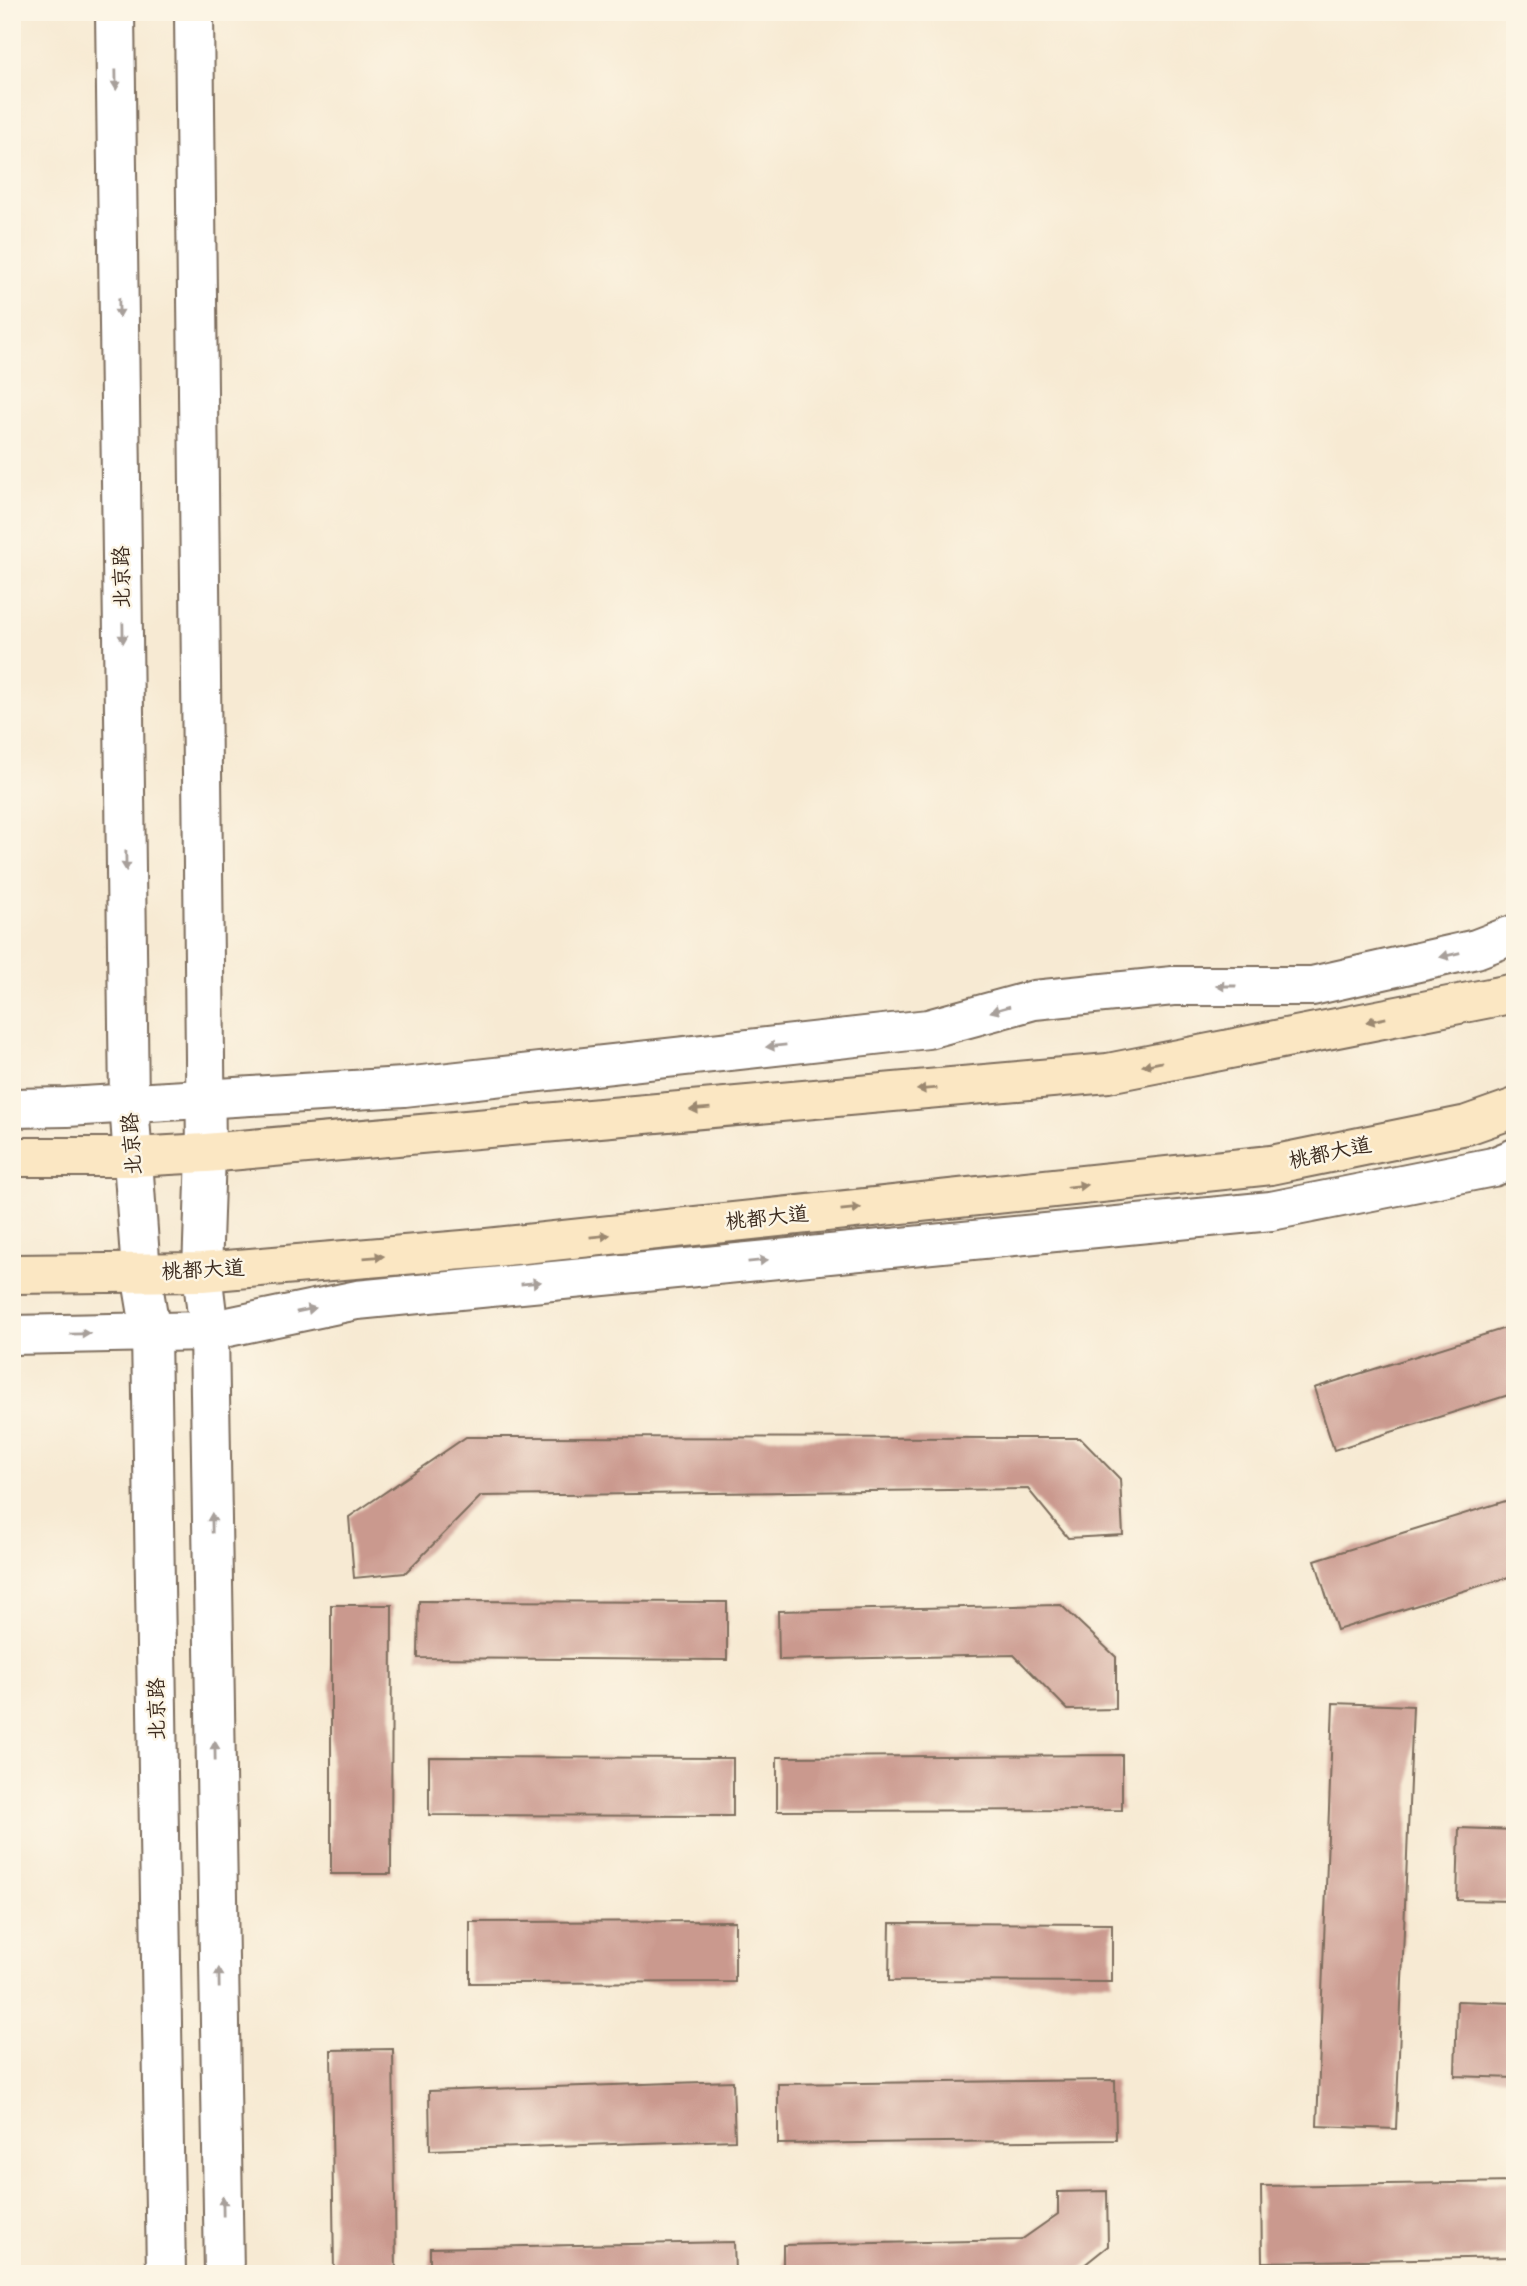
<svg xmlns="http://www.w3.org/2000/svg" width="1527" height="2286" viewBox="0 0 1527 2286" font-family="Pangolin,'LXGW WenKai TC',sans-serif">
<rect width="100%" height="100%" fill="#fcf5e5"/>
<filter id="ink" filterUnits="userSpaceOnUse"><feTurbulence type="fractalNoise" baseFrequency=".0143" numOctaves="2"/><feDisplacementMap in="SourceGraphic" scale="14" xChannelSelector="R" yChannelSelector="G"/><feConvolveMatrix kernelMatrix="1 2 1 2 8 2 1 2 1" color-interpolation-filters="sRGB"/></filter>
<filter id="wash" filterUnits="userSpaceOnUse"><feTurbulence type="fractalNoise" baseFrequency=".00686" numOctaves="4" result="noise"/><feDisplacementMap in="SourceGraphic" scale="28" xChannelSelector="R" yChannelSelector="G"/><feGaussianBlur stdDeviation="1.57" result="paint"/><feColorMatrix in="noise" values="0 0 0 0 0 0 0 0 0 0 0 0 0 0 0 0 0 1.4 0 .05"/><feComposite in="paint" operator="in"/></filter>
<g filter="url(#wash)">
<rect width="100%" height="100%" fill="#f7ead3"/>
<g id="blocks">
<!-- building -->
<g fill="#ca998e">
<path d="M1515,1325V1393L1334,1450L1314,1388Z"/>
<path d="M466,1437L1080,1438L1120,1479L1123,1535L1068,1538L1028,1489L481,1496L405,1573L354,1578L349,1517Z"/>
<path d="M1515,1498V1575L1337,1630L1315,1560Z"/>
<path d="M419,1601L727,1602V1660L418,1658Z"/>
<path d="M331,1605H392L391,1874H331Z"/>
<path d="M1061,1605L1116,1657V1709L1068,1710L1014,1655L779,1660L778,1611Z"/>
<path d="M1333,1703L1413,1706L1396,2129L1317,2126Z"/>
<path d="M1122,1755V1810L777,1811V1757Z"/>
<path d="M429,1757L733,1758V1816L429,1815Z"/>
<path d="M1459,1828L1515,1830V1901L1457,1900Z"/>
<path d="M735,1921V1982L470,1983V1922Z"/>
<path d="M890,1923L1112,1924V1982L889,1981Z"/>
<path d="M1457,2001L1515,2003V2078L1455,2076Z"/>
<path d="M393,2049L396,2274H334L331,2050Z"/>
<path d="M1115,2080L1116,2140L778,2144V2084Z"/>
<path d="M733,2081L735,2140L430,2150L429,2091Z"/>
<path d="M1515,2182V2257L1262,2262L1261,2186Z"/>
<path d="M1107,2191L1108,2246L1073,2274H783V2245L1021,2240L1058,2214V2192Z"/>
<path d="M734,2242L735,2274H430V2248Z"/>
</g>
</g>
</g>
<g filter="url(#ink)">
<use href="#blocks" fill-opacity="0" stroke="#7d6d5d" stroke-width="2"/>
<g fill="none" stroke-linecap="round" stroke-linejoin="round">
<defs>
<g id="minor">
<path d="M12,1108L67,1107L404,1087L928,1029L1034,1000L1173,986H1312L1476,949L1515,934"/>
<path d="M12,1335L209,1331L357,1300L1271,1211L1493,1167L1515,1158"/>
</g>
<g id="tertiary">
<path d="M115,12L129,1103L141,1273L151,1333L166,2274"/>
<path d="M194,12L206,1153L202,1272L209,1331L224,2274"/>
</g>
<g id="secondary">
<path d="M12,1157H133L206,1153L1108,1073L1515,993"/>
<path d="M12,1274L202,1272L487,1248L1271,1165L1467,1125L1515,1108"/>
</g>
</defs>
<!-- minor casing -->
<use href="#minor" stroke="#7d6d5d" stroke-width="42"/>
<!-- tertiary casing -->
<use href="#tertiary" stroke="#7d6d5d" stroke-width="42"/>
<!-- secondary casing -->
<use href="#secondary" stroke="#7d6d5d" stroke-width="42"/>
<!-- minor -->
<use href="#minor" stroke="#fff" stroke-width="38"/>
<!-- tertiary -->
<use href="#tertiary" stroke="#fff" stroke-width="38"/>
<!-- secondary -->
<use href="#secondary" stroke="#fbe7c3" stroke-width="38"/>
</g>
<!-- one-way arrows -->
<defs><path id="oneway-solid" d="M-6-.8H1V-3.2L6.5 0L1 3.2V.8H-6Z" transform="scale(1.75)"/></defs>
<g fill="#a79f9a">
<use href="#oneway-solid" transform="translate(116 80) rotate(89)"/>
<use href="#oneway-solid" transform="translate(119 308) rotate(89)"/>
<use href="#oneway-solid" transform="translate(123 633) rotate(89)"/>
<use href="#oneway-solid" transform="translate(126 861) rotate(89)"/>
<use href="#oneway-solid" transform="translate(1450 955) rotate(167)"/>
<use href="#oneway-solid" transform="translate(1226 986) rotate(180)"/>
<use href="#oneway-solid" transform="translate(1000 1009) rotate(164)"/>
<use href="#oneway-solid" transform="translate(776 1046) rotate(174)"/>
<use href="#oneway-solid" transform="translate(758 1261) rotate(-6)"/>
<use href="#oneway-solid" transform="translate(531 1283) rotate(-6)"/>
<use href="#oneway-solid" transform="translate(306 1310) rotate(-12)"/>
<use href="#oneway-solid" transform="translate(80 1334) rotate(-1)"/>
<use href="#oneway-solid" transform="translate(212 1523) rotate(-91)"/>
<use href="#oneway-solid" transform="translate(215 1751) rotate(-91)"/>
<use href="#oneway-solid" transform="translate(219 1978) rotate(-91)"/>
<use href="#oneway-solid" transform="translate(223 2206) rotate(-91)"/>
</g>
<g fill="#9b8870">
<use href="#oneway-solid" transform="translate(1376 1020) rotate(169)"/>
<use href="#oneway-solid" transform="translate(1152 1064) rotate(169)"/>
<use href="#oneway-solid" transform="translate(927 1089) rotate(175)"/>
<use href="#oneway-solid" transform="translate(700 1109) rotate(175)"/>
<use href="#oneway-solid" transform="translate(1077 1186) rotate(-6)"/>
<use href="#oneway-solid" transform="translate(851 1209) rotate(-6)"/>
<use href="#oneway-solid" transform="translate(600 1236) rotate(-6)"/>
<use href="#oneway-solid" transform="translate(374 1257) rotate(-5)"/>
</g>
</g>
<g text-anchor="middle" dominant-baseline="central" stroke-width="5" stroke-linejoin="round" paint-order="stroke">
<!-- street labels -->
<g font-size="21" fill="#3b2a1e" stroke="#fcf5e5">
<text transform="translate(122 577) rotate(-91)">北京路</text>
<text transform="translate(132 1144) rotate(-94)">北京路</text>
<text transform="translate(1330 1153) rotate(-12)">桃都大道</text>
<text transform="translate(767 1218) rotate(-6)">桃都大道</text>
<text transform="translate(203 1270) rotate(-3)">桃都大道</text>
<text transform="translate(157 1709) rotate(-91)">北京路</text>
</g>
</g>
<!-- margin -->
<rect width="1527" height="2286" fill="none" stroke="#fcf5e5" stroke-width="42"/>
</svg>
